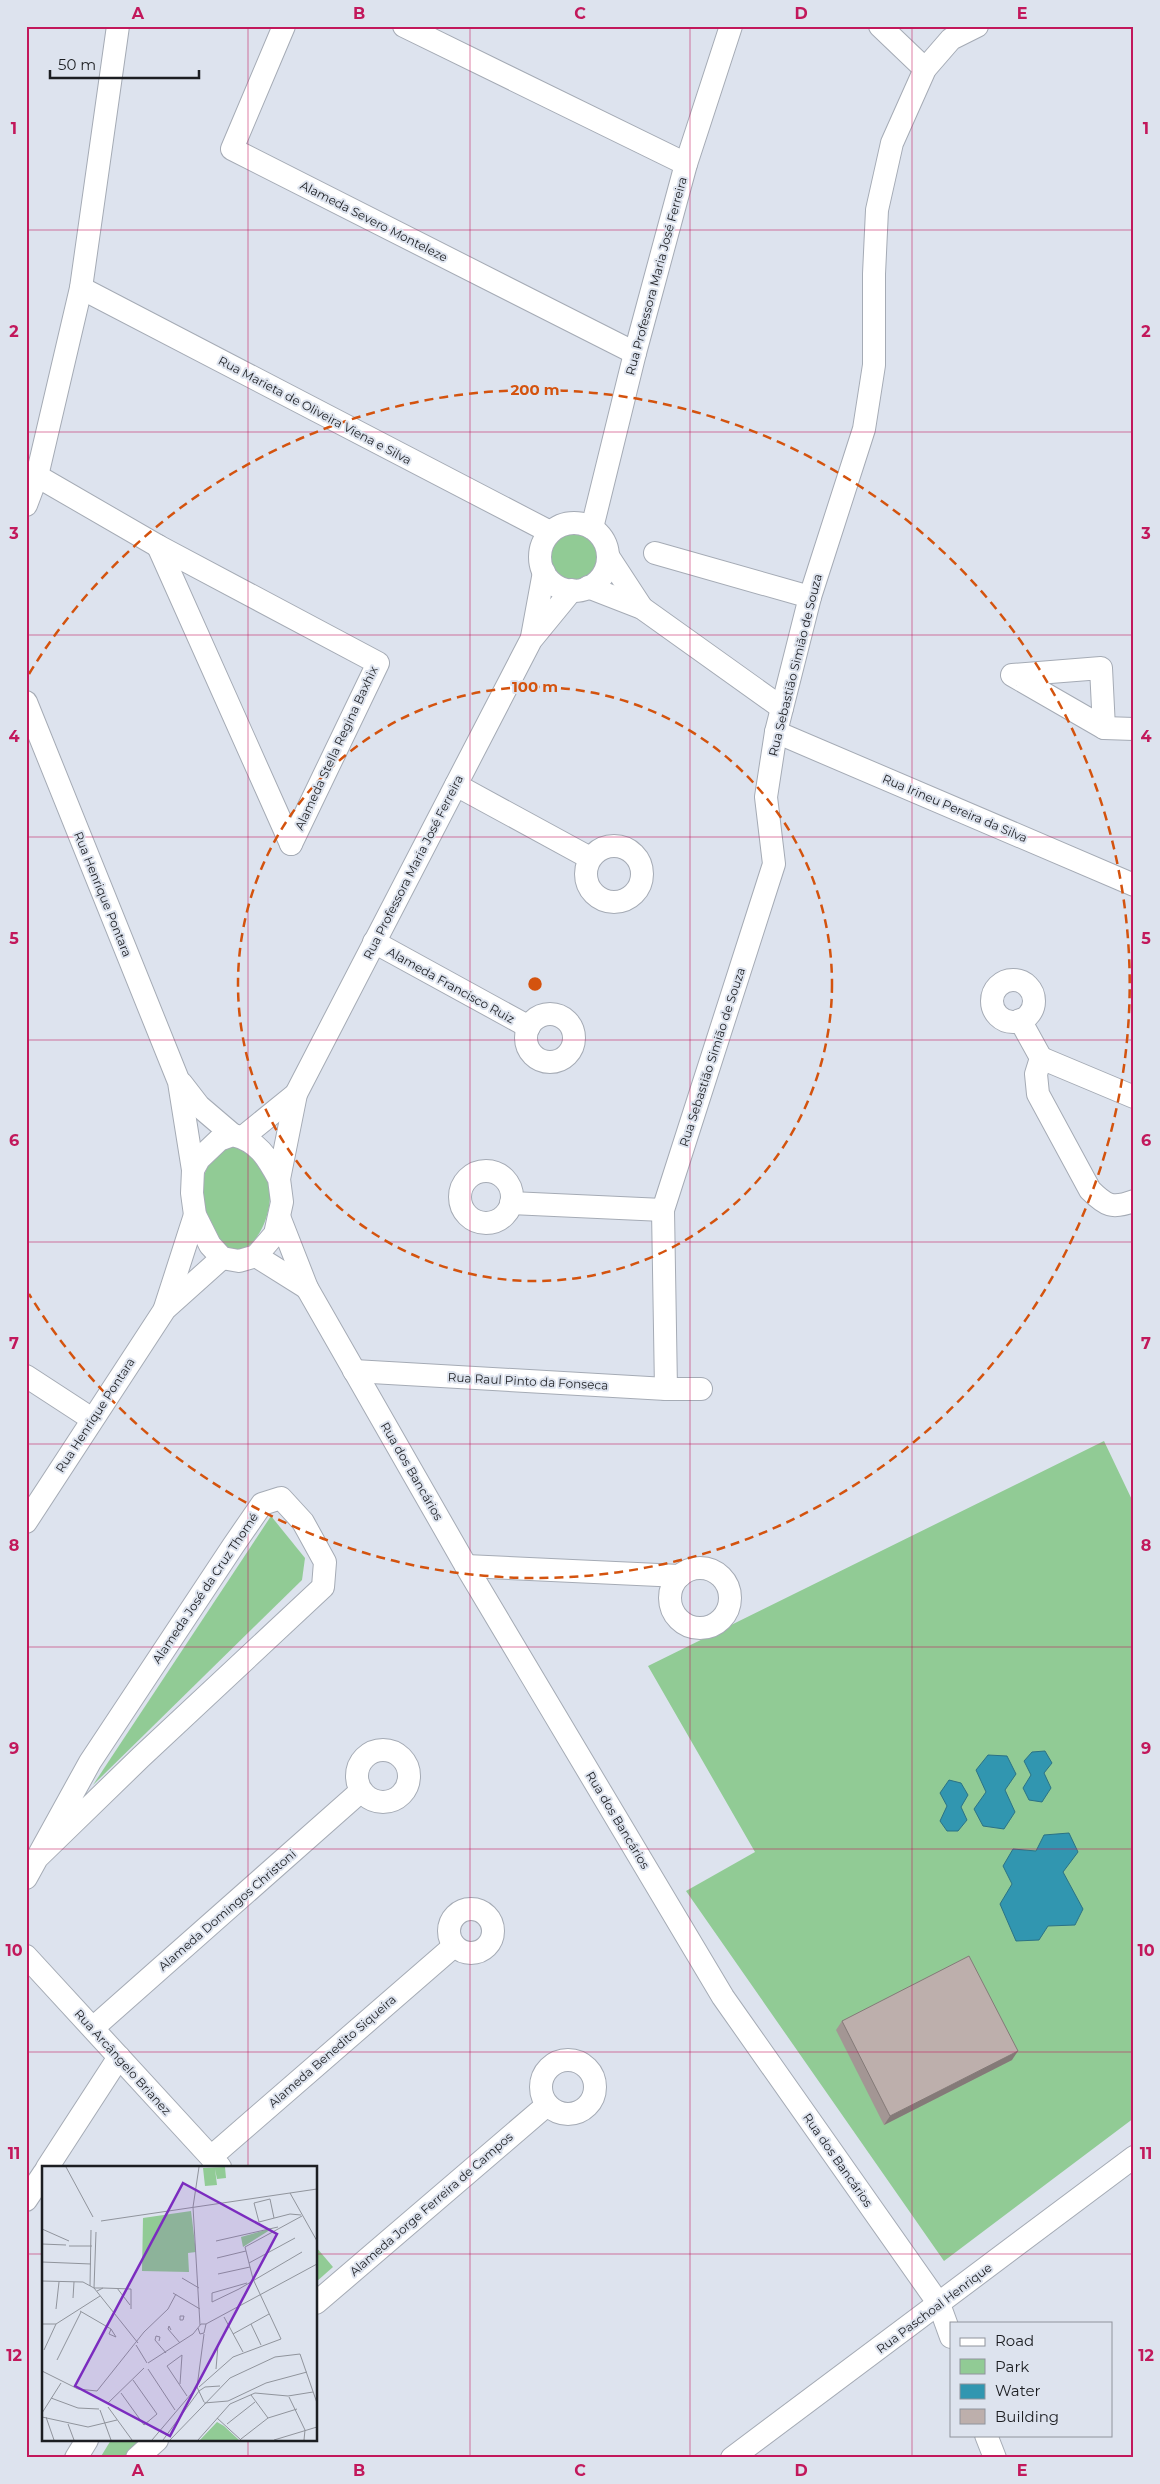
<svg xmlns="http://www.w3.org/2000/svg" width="1160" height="2484" viewBox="0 0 1160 2484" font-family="Montserrat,sans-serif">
<rect width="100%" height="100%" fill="#dde3ee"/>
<!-- green -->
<g fill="#91cb95">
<circle cx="573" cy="557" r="24"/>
<path d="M241,1144C261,1164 274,1175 269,1207C265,1229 247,1266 219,1242C211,1235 207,1221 205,1211C199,1179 204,1151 241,1144Z"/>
<path d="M1104,1441L1134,1504V2118L944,2261L686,1891L755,1852L648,1666Z"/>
<path d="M271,1516L305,1558L302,1580L93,1785Z"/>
<path d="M316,2247L333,2267L316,2282Z"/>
<path d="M111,2440H145L126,2458H100Z"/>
</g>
<!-- water -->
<g fill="#3196b0" stroke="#2b7285">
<path d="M1045,1751L1052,1763L1044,1773L1051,1788L1042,1802L1029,1800L1023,1788L1031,1775L1024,1761L1032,1752Z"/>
<path d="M988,1755L1007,1756L1016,1774L1005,1790L1015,1812L1004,1829L983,1826L974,1809L986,1792L976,1770Z"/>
<path d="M949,1780L961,1783L968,1795L961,1807L967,1820L958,1831H947L940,1821L947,1806L940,1793Z"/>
<path d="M1069,1833L1078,1852L1063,1872L1083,1909L1075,1925L1048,1926L1039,1940L1016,1941L1000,1904L1012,1884L1003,1866L1013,1849L1036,1851L1044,1835Z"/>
</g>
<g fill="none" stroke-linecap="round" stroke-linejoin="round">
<defs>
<g id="minor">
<path d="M284,26L232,149L635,353"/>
<path d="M404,26L686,164"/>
<path d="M880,26L925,69"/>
<path d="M81,288L550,532"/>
<path d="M37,476L158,546L378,663L291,844"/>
<path d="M26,505L37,476L81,288L118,26"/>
<circle cx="574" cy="557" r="34"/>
<path d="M592,528L635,353L686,164L731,26"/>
<path d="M158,546L291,844"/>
<path d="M655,553L810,597"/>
<path d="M608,556L642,608"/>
<path d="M588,587L642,608L782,708"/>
<path d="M532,637L544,572"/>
<path d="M1101,668L1104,728L1012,675Z"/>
<path d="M26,702L179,1082L193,1170"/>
<path d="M1104,728L1134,729"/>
<path d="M776,732L1134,885"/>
<path d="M456,785L590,858"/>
<circle cx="614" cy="874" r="28"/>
<path d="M374,942L529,1027"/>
<circle cx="1013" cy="1001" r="21"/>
<circle cx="550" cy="1038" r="24"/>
<path d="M1020,1020L1041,1058L1036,1074L1038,1094L1090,1190C1106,1206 1112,1209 1134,1201"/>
<path d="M1041,1058L1134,1097"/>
<path d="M182,1084L199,1106L233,1135"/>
<path d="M243,1137L296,1094"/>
<circle cx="486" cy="1197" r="26"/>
<path d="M279,1179C267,1157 258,1141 233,1135L219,1140L199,1159L193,1170L192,1193L195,1215L210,1245L222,1258L239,1261L256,1256L275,1234L282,1202L279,1179L296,1094L531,640L572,590"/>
<path d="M511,1203L663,1210"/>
<path d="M280,1219L307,1288L466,1566L723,1997L939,2304L951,2337"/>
<path d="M256,1256L307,1288"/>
<path d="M165,1308L195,1215"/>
<path d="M354,1371L666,1389H701"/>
<path d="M26,1376L92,1419"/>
<path d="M666,1389L663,1210L774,864L766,797L776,732L810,597L864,429L874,365V274L877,210L892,143L925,69L951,39L977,26"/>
<path d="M26,1522L165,1309L222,1258"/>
<path d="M466,1566L680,1576"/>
<circle cx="700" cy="1598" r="30"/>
<circle cx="383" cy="1776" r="26"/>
<path d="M26,1878L90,1762L233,1546L262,1504L281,1498L303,1522L325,1562L323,1587L141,1757L38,1857"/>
<circle cx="471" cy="1931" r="22"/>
<path d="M26,1956L220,2167"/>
<path d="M93,2028L361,1791"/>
<circle cx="568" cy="2087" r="27"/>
<path d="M211,2157L454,1946"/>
<path d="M47,2168L119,2057"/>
<path d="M26,2200L44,2173"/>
<path d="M316,2303L547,2105"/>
<path d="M986,2435L995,2458"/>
<path d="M76,2458L87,2440"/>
<path d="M137,2458L157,2440"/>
<path d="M732,2458L1134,2157"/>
</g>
</defs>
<!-- minor casing -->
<use href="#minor" stroke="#a5abb5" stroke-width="24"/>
<!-- minor -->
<use href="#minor" stroke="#fff" stroke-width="22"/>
</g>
<!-- wall -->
<path fill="#a39694" d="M842,2021L1012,2060L884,2125L836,2030Z"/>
<!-- shaded-wall -->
<path fill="#847a78" d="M1018,2051L1012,2060L884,2125L890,2116Z"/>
<!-- building -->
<path fill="#bdafac" stroke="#847a78" d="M969,1956L1018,2051L890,2116L842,2021Z"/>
<!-- grid -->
<path fill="none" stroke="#c2185b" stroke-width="1" stroke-opacity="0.55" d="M248,26V2168M470,26V2458M690,26V2458M912,26V2458M26,230H1134M26,432H1134M26,635H1134M26,837H1134M26,1040H1134M26,1242H1134M26,1444H1134M26,1647H1134M26,1849H1134M26,2052H1134M26,2254H44M316,2254H1134M248,2440V2458"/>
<!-- distance rings -->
<g fill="none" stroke="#d4530e" stroke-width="2.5" stroke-dasharray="9 6">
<circle cx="535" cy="984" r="297"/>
<path d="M29 674A594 594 0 1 1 29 1294"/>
</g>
<g text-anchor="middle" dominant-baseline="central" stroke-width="4" stroke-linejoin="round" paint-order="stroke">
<!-- street labels -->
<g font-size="12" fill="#1c1e22" stroke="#dde3ee">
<text transform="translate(374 221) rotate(27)">Alameda Severo Monteleze</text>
<text transform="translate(656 276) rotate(-75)">Rua Professora Maria José Ferreira</text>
<text transform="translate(315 410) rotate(28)">Rua Marieta de Oliveira Viena e Silva</text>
<text transform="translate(795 665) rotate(-76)">Rua Sebastião Simião de Souza</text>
<text transform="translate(336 748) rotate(-65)">Alameda Stella Regina Baxhix</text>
<text transform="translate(955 808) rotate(23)">Rua Irineu Pereira da Silva</text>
<text transform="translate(413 867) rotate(-63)">Rua Professora Maria José Ferreira</text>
<text transform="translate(103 894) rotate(68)">Rua Henrique Pontara</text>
<text transform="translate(451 985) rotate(29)">Alameda Francisco Ruiz</text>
<text transform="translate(712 1057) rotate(-72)">Rua Sebastião Simião de Souza</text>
<text transform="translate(528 1381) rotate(3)">Rua Raul Pinto da Fonseca</text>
<text transform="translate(95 1415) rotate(-57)">Rua Henrique Pontara</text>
<text transform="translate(412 1471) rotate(60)">Rua dos Bancários</text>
<text transform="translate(205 1588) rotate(-56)">Alameda José da Cruz Thomé</text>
<text transform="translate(618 1820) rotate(59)">Rua dos Bancários</text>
<text transform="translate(227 1910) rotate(-41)">Alameda Domingos Christoni</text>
<text transform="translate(332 2051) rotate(-41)">Alameda Benedito Siqueira</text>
<text transform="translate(123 2062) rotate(48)">Rua Arcângelo Brianez</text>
<text transform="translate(838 2160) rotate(55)">Rua dos Bancários</text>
<text transform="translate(431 2204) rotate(-41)">Alameda Jorge Ferreira de Campos</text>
<text transform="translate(934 2308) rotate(-37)">Rua Paschoal Henrique</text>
</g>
</g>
<!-- overview -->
<g transform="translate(42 2166)">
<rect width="275" height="275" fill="#dde3ee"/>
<path d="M183,1L184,12L175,13L173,3L175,19L163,20L161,2ZM149,45L154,86L146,87L147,106L100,105L101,52ZM231,62L201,81L199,71ZM175,256L182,260L197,274H158Z" fill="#91cb95"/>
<path fill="none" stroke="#90949c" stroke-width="1" d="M24,1L51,51M157,1L151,41L158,159M248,27L275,75M232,52L228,33L212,37L217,56L248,48L259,49M59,55L275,23M0,63L27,75M54,66L52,122H61M174,75L236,61M0,78L24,79M27,80H50M175,92L204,85M0,96L49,98M207,97L253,72M176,108L208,101M140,112L157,122M0,115L41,116L52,122L96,177M205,117L170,127V136L197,123L260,86M48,120L49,64M75,122L88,139M55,125L61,122L89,123V143M131,127L158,143M31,132L32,116M14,143L17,116M38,145L69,163M138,150H142L141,154H138ZM182,151L201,186M0,158H14L58,130M164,158L275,98M209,158L219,179M69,163L74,171L67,168ZM129,164L127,160L126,163L138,177M191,168L227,148M117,175L118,171L114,170L113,174L124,187M94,179L105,197M2,184L14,158M140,189L125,200L145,230M15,194L39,146M106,197L151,168L159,158H164L162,167L158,168L156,162M106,203L133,244M174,203L176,179M0,205L36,223L55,225L102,166L126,143L134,128M138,218L140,189M157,221L191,191L239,173L211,113L203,81L260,50M79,227L102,259L115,248L91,214M213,227L246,230L271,226M209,229L226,252M247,231L263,264L262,274M9,232L36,242L57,243M162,236L155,221L162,168M162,237L186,235L224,217L265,206M65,238L102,202M66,241L90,274M58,244L69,274M0,247L19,217M0,251L46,261L75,254M4,251L12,274M175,252L199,274M26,258L32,274M185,258L213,236M199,273L226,252L255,243M110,274L155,221M121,274L157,225L163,221L178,220M128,274L188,212L233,191L258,188L275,237M156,274L188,238L213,227M232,274L275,261"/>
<path fill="#7b2cbf" fill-opacity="0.15" stroke="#7b2cbf" stroke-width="2.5" d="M141,17L235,68L128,270L33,220Z"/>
<rect width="275" height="275" fill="none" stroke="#1c1e22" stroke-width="2.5"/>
</g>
<circle cx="535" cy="984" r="8" fill="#d4530e" stroke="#dde3ee" stroke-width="2.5"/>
<g font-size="15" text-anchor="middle" font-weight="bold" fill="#d4530e" stroke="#dde3ee" stroke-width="4" stroke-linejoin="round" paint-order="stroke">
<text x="535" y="395">200 m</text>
<text x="535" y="692">100 m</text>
</g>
<!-- border -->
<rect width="1160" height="2484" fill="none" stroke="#dde3ee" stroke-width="55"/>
<!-- legend -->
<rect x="950" y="2322" width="162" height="115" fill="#dde3ee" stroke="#90949c"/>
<rect x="960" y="2338" width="25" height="8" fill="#ffffff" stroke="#90949c"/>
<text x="995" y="2346" font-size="15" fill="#1c1e22">Road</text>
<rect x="960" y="2359" width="25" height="15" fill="#91cb95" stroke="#90949c"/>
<text x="995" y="2372" font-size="15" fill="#1c1e22">Park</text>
<rect x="960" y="2384" width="25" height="15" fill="#3196b0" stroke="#90949c"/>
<text x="995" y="2396" font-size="15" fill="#1c1e22">Water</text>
<rect x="960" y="2409" width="25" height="15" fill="#bdafac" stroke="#90949c"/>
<text x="995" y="2422" font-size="15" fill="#1c1e22">Building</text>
<!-- scale -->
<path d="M50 70v8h149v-8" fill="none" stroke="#1c1e22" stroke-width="2.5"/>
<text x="58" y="70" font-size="15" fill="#1c1e22" stroke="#dde3ee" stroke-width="4" paint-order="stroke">50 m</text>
<rect x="28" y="28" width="1104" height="2428" fill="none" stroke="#c2185b" stroke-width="2"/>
<g font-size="16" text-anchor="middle" font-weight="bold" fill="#c2185b">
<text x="138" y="19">A</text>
<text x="359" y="19">B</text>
<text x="580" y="19">C</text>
<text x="801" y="19">D</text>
<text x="1022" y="19">E</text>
<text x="14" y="134">1</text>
<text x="1146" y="134">1</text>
<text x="14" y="337">2</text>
<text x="1146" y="337">2</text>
<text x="14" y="539">3</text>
<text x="1146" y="539">3</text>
<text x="14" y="742">4</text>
<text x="1146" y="742">4</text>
<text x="14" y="944">5</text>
<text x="1146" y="944">5</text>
<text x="14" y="1146">6</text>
<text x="1146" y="1146">6</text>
<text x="14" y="1349">7</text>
<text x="1146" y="1349">7</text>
<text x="14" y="1551">8</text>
<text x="1146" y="1551">8</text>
<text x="14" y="1754">9</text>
<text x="1146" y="1754">9</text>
<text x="14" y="1956">10</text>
<text x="1146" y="1956">10</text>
<text x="14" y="2159">11</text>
<text x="1146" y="2159">11</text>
<text x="14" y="2361">12</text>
<text x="1146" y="2361">12</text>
<text x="138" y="2476">A</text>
<text x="359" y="2476">B</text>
<text x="580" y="2476">C</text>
<text x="801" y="2476">D</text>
<text x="1022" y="2476">E</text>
</g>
</svg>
